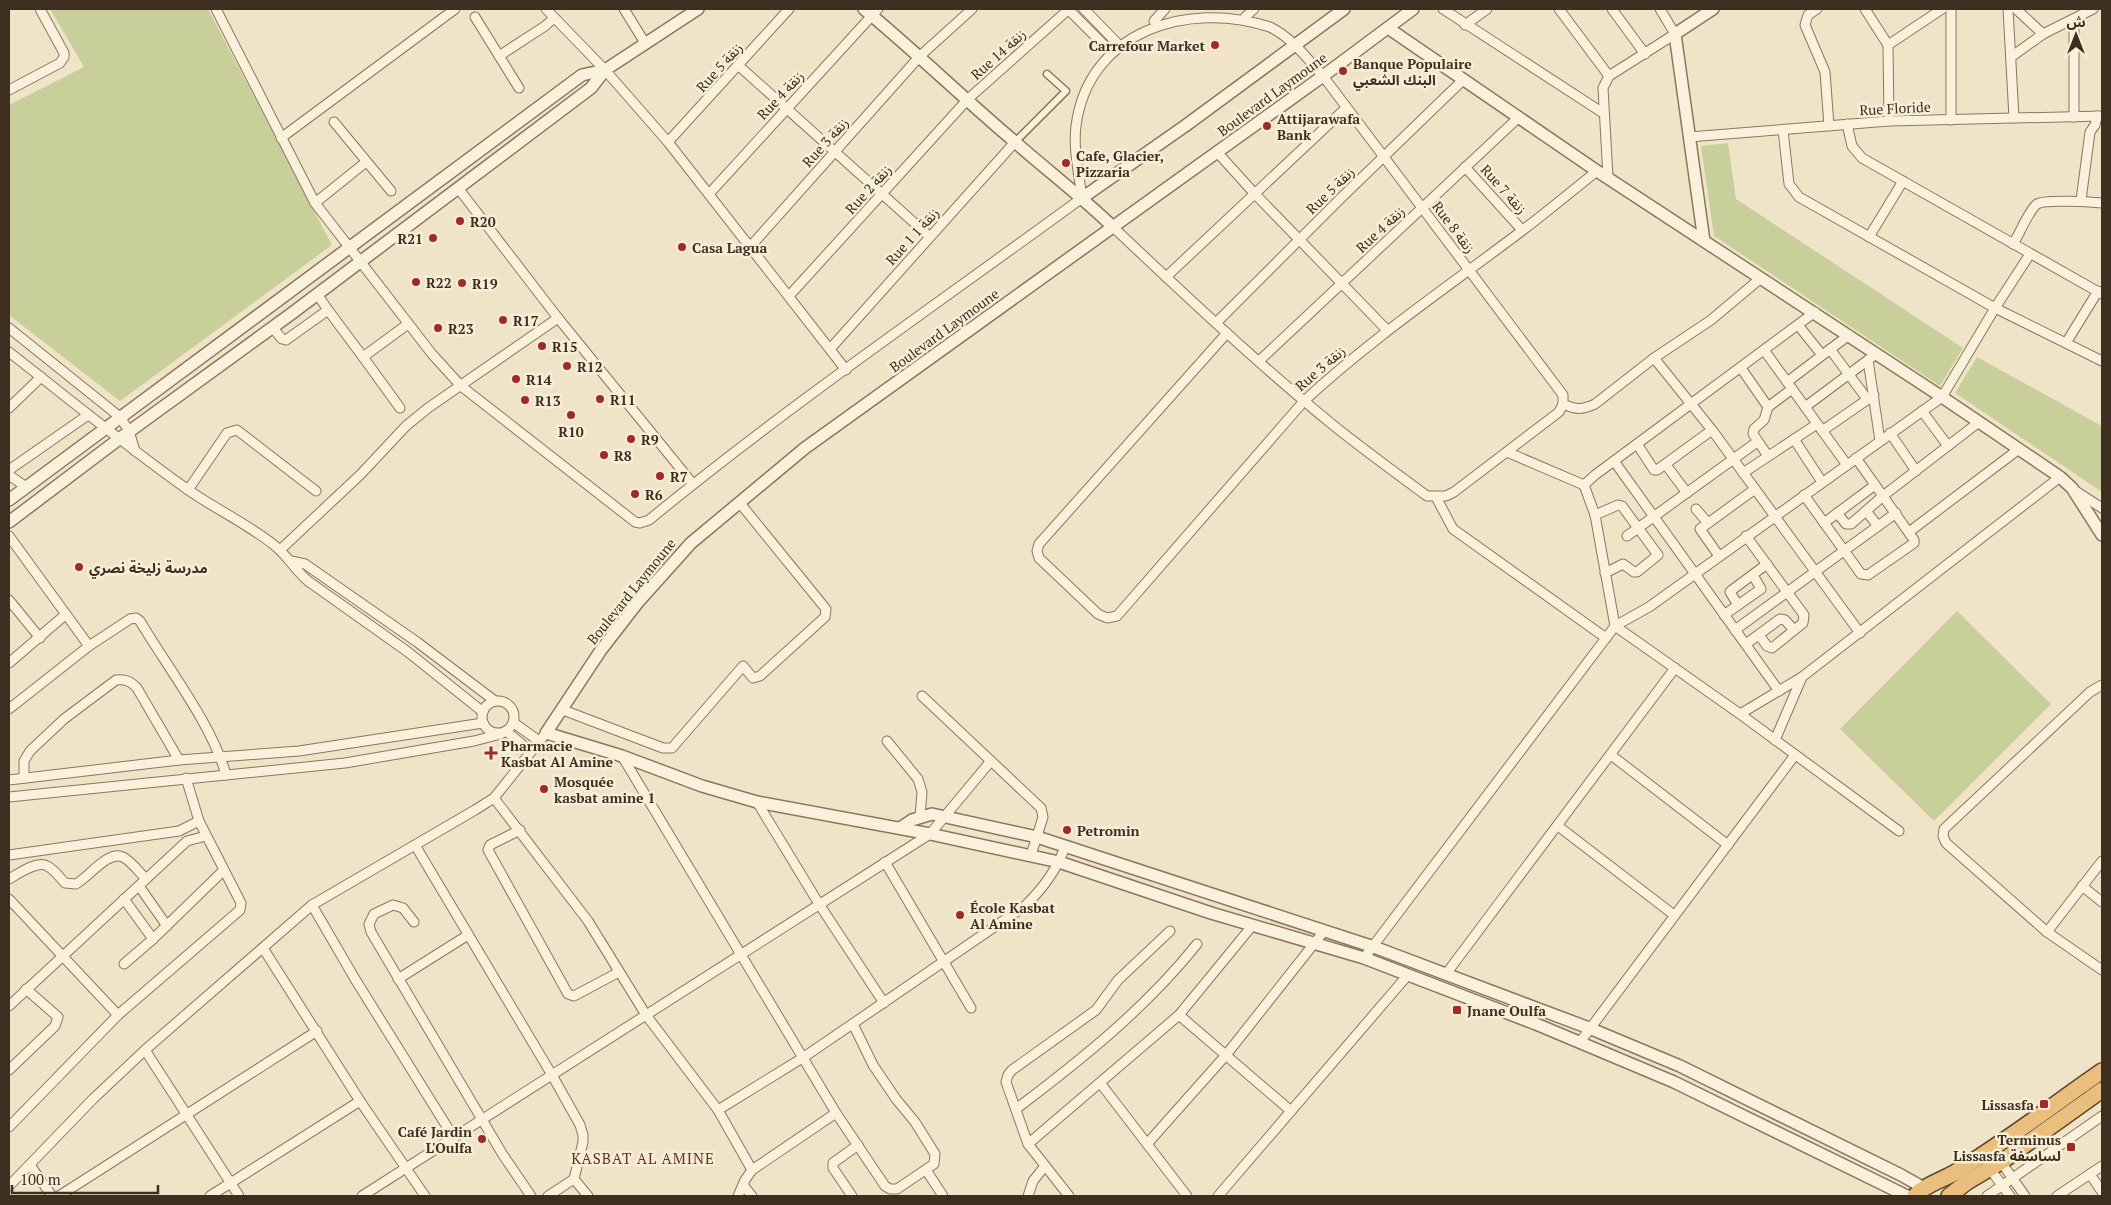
<svg xmlns="http://www.w3.org/2000/svg" width="2111" height="1205" viewBox="0 0 2111 1205" font-family="'PT Serif','Noto Sans Arabic',serif">
<rect width="100%" height="100%" fill="#f0e4c8"/>
<!-- green -->
<g fill="#c9cf9b">
<path d="M50,9H208L332,245L120,401L9,315V105L84,67Z"/>
<path d="M1728,143L1736,199L1963,348L1940,386L1714,236L1701,146Z"/>
<path d="M1977,357L2102,426V492L1955,393Z"/>
<path d="M1957,611L2051,704L1934,821L1840,729Z"/>
</g>
<g fill="none" stroke-linecap="round" stroke-linejoin="round">
<defs>
<path id="pedestrian" d="M1015,142L1066,91L1047,74"/>
<g id="minor">
<path d="M216,9L315,203L432,354L461,386L635,522L640,523L649,520C788,406 937,304 1082,198C1079,174 1073,149 1076,126C1088,31 1188,0 1270,27C1292,38 1307,58 1323,76L1563,395V404L1559,412L1454,492L1446,496H1427C1396,473 1364,450 1333,425C1257,363 1185,295 1113,227"/>
<path d="M546,9L605,70L668,142L846,370"/>
<path d="M624,9L645,43"/>
<path d="M1068,9L1110,51"/>
<path d="M1084,9L1118,44"/>
<path d="M1443,9L1603,113"/>
<path d="M1559,9L1609,76"/>
<path d="M1612,9L1645,54"/>
<path d="M1817,9L1808,15L1805,25L1825,72L1829,126"/>
<path d="M1865,9L1888,45L1889,121"/>
<path d="M1951,9V120"/>
<path d="M2008,9L2014,118"/>
<path d="M2016,9L2043,34"/>
<path d="M475,17L519,88"/>
<path d="M1245,17L1254,9"/>
<path d="M1154,21L1165,9"/>
<path d="M1465,25L1487,9"/>
<path d="M1888,45L1942,9"/>
<path d="M499,56L545,26L554,18"/>
<path d="M2011,57L2043,34L2093,9"/>
<path d="M739,66L929,236"/>
<path d="M9,90L60,63L64,57V53L40,9"/>
<path d="M2074,117V19"/>
<path d="M334,122L391,191"/>
<path d="M1847,124L1852,146L1862,158L2102,294"/>
<path d="M1783,130L1789,184L1799,197L1995,308L2102,361"/>
<path d="M1689,137L1889,121L2102,116"/>
<path d="M281,138L455,9"/>
<path d="M668,142L789,9"/>
<path d="M1217,152L1254,193L1387,330"/>
<path d="M1465,167L1522,230"/>
<path d="M1608,177L1603,88L1609,76L1675,34L1660,9"/>
<path d="M458,188L558,318L693,484"/>
<path d="M709,194L878,9"/>
<path d="M2081,200L2090,132L2095,125L2097,116"/>
<path d="M315,203L366,162"/>
<path d="M1869,237L1903,181"/>
<path d="M2013,244C2019,235 2029,210 2037,204C2045,199 2091,202 2102,203"/>
<path d="M750,247L920,56L972,9"/>
<path d="M1166,277L1346,108"/>
<path d="M317,294L328,310"/>
<path d="M789,296L968,99L1069,9"/>
<path d="M1815,312L1595,475L1584,485L1595,515L1615,626L1740,714L1899,831"/>
<path d="M1216,323L1342,197L1464,79"/>
<path d="M1798,325L1822,355"/>
<path d="M272,327L282,339L286,340L328,310L363,357L408,324"/>
<path d="M9,328L120,417L129,431L135,451"/>
<path d="M1227,333L1039,544L1037,551L1039,558L1098,614L1107,618L1117,616L1304,401C1372,338 1449,286 1523,230C1548,211 1572,191 1597,171"/>
<path d="M2066,343L2098,291"/>
<path d="M830,349L1015,142"/>
<path d="M1830,349L1867,399"/>
<path d="M1764,350L1847,465"/>
<path d="M9,352C68,398 126,446 187,489C215,509 248,524 274,545C288,556 295,570 308,581L408,652L483,712"/>
<path d="M363,357L400,408"/>
<path d="M1654,358L1712,430L1860,633"/>
<path d="M1868,360L1880,441"/>
<path d="M1259,361L1519,117"/>
<path d="M1741,368L1768,407L1792,389"/>
<path d="M1787,382L1849,335"/>
<path d="M1563,404C1576,410 1582,410 1595,404L1654,358L1711,320L1761,278"/>
<path d="M1805,407L1876,354"/>
<path d="M9,408L41,377"/>
<path d="M1922,411L1948,446"/>
<path d="M1822,431L1874,395"/>
<path d="M1890,433L1916,471"/>
<path d="M1794,439L1822,482"/>
<path d="M1637,444L1654,470H1657L1712,430"/>
<path d="M1507,452L1584,485"/>
<path d="M1768,456L1753,434L1754,429L1764,420L1768,407"/>
<path d="M1614,461L1779,691"/>
<path d="M1666,465L1687,493"/>
<path d="M9,470L88,415"/>
<path d="M1743,473L1817,424"/>
<path d="M9,475L26,487"/>
<path d="M188,490L227,433L237,430L316,491"/>
<path d="M2074,490L2102,508"/>
<path d="M1804,495L1861,574L1868,575L1914,543V540L1856,458"/>
<path d="M1436,497L1453,529L1606,638"/>
<path d="M1696,509L1707,522"/>
<path d="M1866,511L1878,526"/>
<path d="M1837,513L1846,524H1851L1883,496L1979,422"/>
<path d="M1595,515L1618,505L1622,506L1658,555L1637,572H1634L1623,564L1605,573"/>
<path d="M1824,523L1875,485"/>
<path d="M1909,532L2019,449"/>
<path d="M9,536L89,646"/>
<path d="M1627,536L1757,442"/>
<path d="M1746,536L1804,615L1803,623L1772,648L1767,646L1759,635"/>
<path d="M280,550L360,475L406,426L428,408L558,318"/>
<path d="M1719,556L1700,529L1755,489"/>
<path d="M291,561L305,564L417,642L495,701"/>
<path d="M9,600L40,638"/>
<path d="M1738,605L1730,592L1732,590L1767,564"/>
<path d="M1724,615L1761,589L1753,575"/>
<path d="M1735,630L1896,513"/>
<path d="M1746,644L1780,619L1785,620L1794,630"/>
<path d="M9,663L65,615"/>
<path d="M2102,685L2090,692L1944,829L1943,836L1946,843L2047,932L2102,970"/>
<path d="M922,696L1041,808L1043,817L1031,855"/>
<circle cx="498" cy="717" r="16"/>
<path d="M9,709L89,646L130,619L136,618L140,621C167,667 212,724 226,775"/>
<path d="M563,710L663,748H672L743,666L753,678L760,676L825,617L826,609L739,502"/>
<path d="M1740,714L1802,677L2060,477"/>
<path d="M514,723L539,741"/>
<path d="M506,731L530,751"/>
<path d="M1775,740L1802,677"/>
<path d="M887,741L918,779L922,792L920,817"/>
<path d="M1611,755L1728,845"/>
<path d="M622,756L836,1113L885,1186L890,1189H897L934,1164L935,1154L915,1122L896,1099L873,1065L853,1024"/>
<path d="M24,778V761L30,751L64,719L116,680C126,679 130,681 137,688L179,760"/>
<path d="M186,778L199,821"/>
<path d="M9,780L179,760L299,751L483,723"/>
<path d="M9,797L345,763L474,741L501,734"/>
<path d="M494,798L588,921L646,1015L718,1110L752,1170"/>
<path d="M757,802L819,904L884,1003"/>
<path d="M1558,826L1674,915"/>
<path d="M520,830L490,845L488,850L568,994L574,996L619,972"/>
<path d="M415,845L552,1075L580,1125L583,1135V1142L574,1179L588,1196"/>
<path d="M9,855L179,831L199,821L241,903L240,910L118,1015L9,1127"/>
<path d="M885,862L971,1008"/>
<path d="M9,879C18,874 37,860 47,866C54,869 60,878 65,883L76,884C89,877 108,850 123,857C131,861 140,873 146,879"/>
<path d="M139,886L167,926"/>
<path d="M2082,886L2102,902"/>
<path d="M9,899L118,1015"/>
<path d="M124,899L153,939"/>
<path d="M312,905L355,979L454,1138"/>
<path d="M414,922L403,908L393,905L374,914L369,924L371,932L503,1155L531,1196"/>
<path d="M2047,932L2102,861"/>
<path d="M263,948L360,1101L425,1196"/>
<path d="M1364,958L1615,626L1649,607L1942,397L1995,308L2030,254"/>
<path d="M124,964L153,939L224,870"/>
<path d="M1446,974L1675,668"/>
<path d="M398,979L468,935"/>
<path d="M9,1006L187,841L206,836"/>
<path d="M1179,1015L1291,1111"/>
<path d="M1580,1042L1795,755"/>
<path d="M145,1050L239,1196"/>
<path d="M9,1070L55,1026L58,1017L26,989"/>
<path d="M1101,1084L1187,1196"/>
<path d="M1016,1109C1081,1060 1146,1008 1197,944"/>
<path d="M718,1110L804,1057L1025,906C1043,888 1056,871 1065,847"/>
<path d="M1028,1144L1179,1015L1252,926"/>
<path d="M1147,1144L1226,1055L1324,931"/>
<path d="M2001,1162L2025,1196"/>
<path d="M30,1165L52,1196"/>
<path d="M1990,1169L2010,1196"/>
<path d="M926,1170L943,1196"/>
<path d="M2090,1174L2102,1192"/>
<path d="M743,1185L752,1196"/>
<path d="M9,1186L93,1099L145,1050L312,905L475,810L494,798L546,733"/>
<path d="M59,1196L317,1031"/>
<path d="M210,1196L360,1101"/>
<path d="M362,1196L930,834L990,762"/>
<path d="M548,1196L574,1179"/>
<path d="M738,1196L745,1180L752,1170L836,1113"/>
<path d="M852,1196L833,1168V1163L858,1145"/>
<path d="M1028,1196L1033,1181L1045,1166"/>
<path d="M1069,1196L1028,1144L1006,1082L1008,1075L1012,1070L1096,1010L1118,980L1170,931"/>
<path d="M1218,1196L1407,976"/>
<path d="M1987,1196L2102,1116"/>
<path d="M2057,1196L2102,1166"/>
</g>
<g id="tertiary">
<path d="M864,9C916,52 964,99 1015,142C1048,171 1082,197 1113,227"/>
<path d="M1413,9L1323,76L805,448L691,543L639,601L601,650L546,733L622,756L702,786L757,802L930,834L1059,862L1211,913L1364,958L1536,1024L1674,1082L1907,1196"/>
<path d="M1388,28L1597,171L1942,397L2060,477L2072,488L2102,535"/>
<path d="M1082,198L1185,126L1344,9"/>
<path d="M1704,241L1675,34L1713,9"/>
<path d="M9,500L582,75L605,70"/>
<path d="M9,522L119,439L291,314L591,88L605,70L698,9"/>
<path d="M900,828L912,820L932,814L1037,837L1374,947L1589,1028L1680,1066L1901,1175L1924,1188"/>
</g>
<g id="trunk">
<path d="M1915,1196C1921,1187 1944,1179 1954,1173C2005,1142 2053,1105 2102,1071"/>
<path d="M1949,1196L1967,1182L2004,1160L2102,1090"/>
</g>
</defs>
<!-- pedestrian casing -->
<use href="#pedestrian" stroke="#8d765c" stroke-width="9"/>
<!-- minor casing -->
<use href="#minor" stroke="#8d765c" stroke-width="11"/>
<!-- tertiary casing -->
<use href="#tertiary" stroke="#8d765c" stroke-width="14"/>
<!-- trunk casing -->
<use href="#trunk" stroke="#5b4430" stroke-width="18"/>
<!-- pedestrian -->
<use href="#pedestrian" stroke="#faf1dc" stroke-width="6"/>
<!-- minor -->
<use href="#minor" stroke="#faf1dc" stroke-width="9"/>
<!-- tertiary -->
<use href="#tertiary" stroke="#faf1dc" stroke-width="11"/>
<!-- trunk -->
<use href="#trunk" stroke="#eabe7c" stroke-width="15"/>
</g>
<!-- markers -->
<g fill="#9e2a2b" stroke="#f7eed8" stroke-width="2">
<circle cx="1215" cy="45" r="5"/>
<circle cx="1343" cy="71" r="5"/>
<circle cx="1267" cy="126" r="5"/>
<circle cx="1066" cy="163" r="5"/>
<circle cx="460" cy="221" r="5"/>
<circle cx="433" cy="238" r="5"/>
<circle cx="682" cy="247" r="5"/>
<circle cx="416" cy="282" r="5"/>
<circle cx="462" cy="283" r="5"/>
<circle cx="503" cy="320" r="5"/>
<circle cx="438" cy="328" r="5"/>
<circle cx="542" cy="346" r="5"/>
<circle cx="567" cy="366" r="5"/>
<circle cx="516" cy="379" r="5"/>
<circle cx="600" cy="399" r="5"/>
<circle cx="525" cy="400" r="5"/>
<circle cx="571" cy="415" r="5"/>
<circle cx="631" cy="439" r="5"/>
<circle cx="604" cy="455" r="5"/>
<circle cx="660" cy="476" r="5"/>
<circle cx="635" cy="494" r="5"/>
<circle cx="79" cy="567" r="5"/>
<path d="M488.5 745.5h5v5h5v5h-5v5h-5v-5h-5v-5h5z"/>
<circle cx="544" cy="789" r="5"/>
<circle cx="1067" cy="830" r="5"/>
<circle cx="960" cy="915" r="5"/>
<rect x="1452" y="1005" width="10" height="10" rx="2.5"/>
<rect x="2039" y="1099" width="10" height="10" rx="2.5"/>
<circle cx="482" cy="1139" r="5"/>
<rect x="2066" y="1142" width="10" height="10" rx="2.5"/>
</g>
<g text-anchor="middle" dominant-baseline="central" stroke-width="5" stroke-linejoin="round" paint-order="stroke">
<!-- poi labels -->
<g font-size="14" font-weight="bold" fill="#3d2e20" stroke="#f7eed8" text-anchor="start">
<text x="1205" y="45" text-anchor="end">Carrefour Market</text>
<text x="1353" y="63">Banque Populaire<tspan x="1353" dy="16">البنك الشعبي</tspan></text>
<text x="1277" y="118">Attijarawafa<tspan x="1277" dy="16">Bank</tspan></text>
<text x="1076" y="155">Cafe, Glacier,<tspan x="1076" dy="16">Pizzaria</tspan></text>
<text x="470" y="221">R20</text>
<text x="423" y="238" text-anchor="end">R21</text>
<text x="692" y="247">Casa Lagua</text>
<text x="426" y="282">R22</text>
<text x="472" y="283">R19</text>
<text x="513" y="320">R17</text>
<text x="448" y="328">R23</text>
<text x="552" y="346">R15</text>
<text x="577" y="366">R12</text>
<text x="526" y="379">R14</text>
<text x="610" y="399">R11</text>
<text x="535" y="400">R13</text>
<text x="571" y="431" text-anchor="middle">R10</text>
<text x="641" y="439">R9</text>
<text x="614" y="455">R8</text>
<text x="670" y="476">R7</text>
<text x="645" y="494">R6</text>
<text x="89" y="567">مدرسة زليخة نصري</text>
<text x="501" y="745">Pharmacie<tspan x="501" dy="16">Kasbat Al Amine</tspan></text>
<text x="554" y="781">Mosquée<tspan x="554" dy="16">kasbat amine 1</tspan></text>
<text x="1077" y="830">Petromin</text>
<text x="970" y="907">École Kasbat<tspan x="970" dy="16">Al Amine</tspan></text>
<text x="1467" y="1010">Jnane Oulfa</text>
<text x="2034" y="1104" text-anchor="end">Lissasfa</text>
<text x="472" y="1131" text-anchor="end">Café Jardin<tspan x="472" dy="16">L'Oulfa</tspan></text>
<text x="2061" y="1139" text-anchor="end">Terminus<tspan x="2061" dy="16">Lissasfa لساسفة</tspan></text>
</g>
<!-- street labels -->
<g font-size="14" fill="#3d2e20" stroke="#f7eed8">
<text transform="translate(998 54) rotate(-42)">Rue 14 زنقة</text>
<text transform="translate(719 67) rotate(-48)">Rue 5 زنقة</text>
<text transform="translate(1272 94) rotate(-36)">Boulevard Laymoune</text>
<text transform="translate(780 95) rotate(-47)">Rue 4 زنقة</text>
<text transform="translate(1895 108) rotate(-3)">Rue Floride</text>
<text transform="translate(825 142) rotate(-48)">Rue 3 زنقة</text>
<text transform="translate(868 189) rotate(-48)">Rue 2 زنقة</text>
<text transform="translate(1504 189) rotate(48)">Rue 7 زنقة</text>
<text transform="translate(1330 190) rotate(-44)">Rue 5 زنقة</text>
<text transform="translate(1454 227) rotate(53)">Rue 8 زنقة</text>
<text transform="translate(1380 229) rotate(-43)">Rue 4 زنقة</text>
<text transform="translate(912 236) rotate(-48)">Rue 1 زنقة 1</text>
<text transform="translate(944 330) rotate(-36)">Boulevard Laymoune</text>
<text transform="translate(1320 368) rotate(-41)">Rue 3 زنقة</text>
<text transform="translate(631 591) rotate(-51)">Boulevard Laymoune</text>
</g>
<!-- neighbourhood labels -->
<g font-size="15" letter-spacing="1" fill="#6b2e1e" stroke="#f7eed8">
<text x="643" y="1158">KASBAT AL AMINE</text>
</g>
</g>
<!-- border -->
<rect width="2111" height="1205" fill="none" stroke="#3d2e20" stroke-width="20"/>
<!-- north arrow -->
<g transform="translate(2076 35)" stroke="#f7eed8" stroke-width="4" paint-order="stroke">
<path d="M0-4L9 19L0 12L-9 19Z" fill="#3d2e20"/>
<text y="-8" font-size="14" font-weight="bold" text-anchor="middle" fill="#3d2e20">ش</text>
</g>
<!-- scale -->
<path d="M12 1185v8h146v-8" fill="none" stroke="#3d2e20" stroke-width="2.5"/>
<text x="20" y="1185" font-size="15" fill="#3d2e20" stroke="#f7eed8" stroke-width="4" paint-order="stroke">100 m</text>
</svg>
